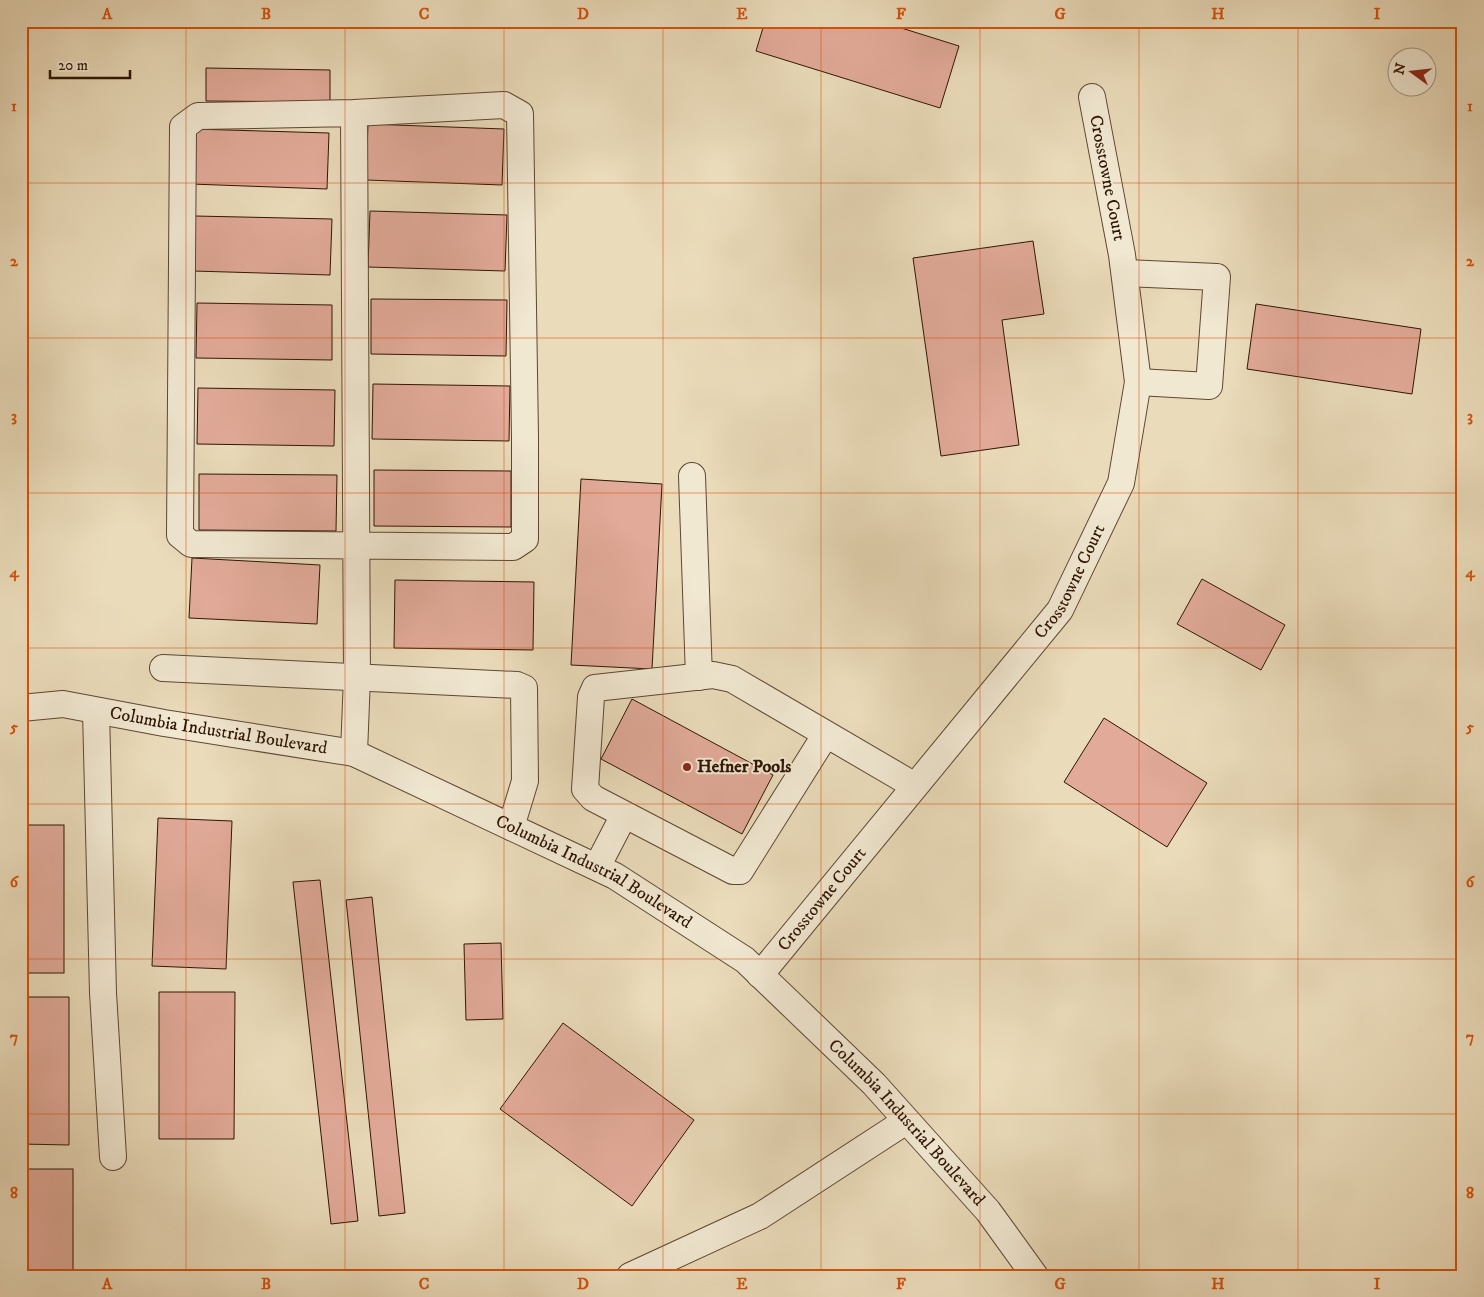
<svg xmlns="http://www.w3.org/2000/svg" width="1484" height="1297" viewBox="0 0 1484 1297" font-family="'IM FELL DW Pica',serif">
<rect width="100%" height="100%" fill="#eadbba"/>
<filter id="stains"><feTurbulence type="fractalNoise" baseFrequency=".004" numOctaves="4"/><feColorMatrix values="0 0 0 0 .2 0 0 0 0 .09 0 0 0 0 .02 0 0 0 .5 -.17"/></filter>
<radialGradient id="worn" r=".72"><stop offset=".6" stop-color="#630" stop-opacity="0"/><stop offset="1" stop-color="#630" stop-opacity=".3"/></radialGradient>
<!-- building -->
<g fill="#e1aa99" stroke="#2f1505">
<path d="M765,21H879L959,46L940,108L756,51Z"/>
<path d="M206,68L330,70V102L206,101Z"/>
<path d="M368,124L504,129L502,185L366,180Z"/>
<path d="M193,129L329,133L327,189L191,184Z"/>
<path d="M370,211L507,215L505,271L368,267Z"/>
<path d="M195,216L332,219L330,275L193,271Z"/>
<path d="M1033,241L1044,314L1002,320L1019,445L941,456L913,258Z"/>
<path d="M371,299L507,300L506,356L371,354Z"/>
<path d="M197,303L332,305V360L196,358Z"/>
<path d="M1256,304L1421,329L1412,394L1247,369Z"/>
<path d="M373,384L510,386L509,441L372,439Z"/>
<path d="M198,388L335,390L334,446L197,444Z"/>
<path d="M374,470L511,471V527L374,526Z"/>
<path d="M199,474L337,475L336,531L199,530Z"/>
<path d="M581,479L662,484L652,669L571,665Z"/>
<path d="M192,558L320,565L317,624L189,618Z"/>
<path d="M1202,579L1285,625L1261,670L1177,624Z"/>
<path d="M395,580L534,582L533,650L394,648Z"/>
<path d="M632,699L773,775L742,834L601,759Z"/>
<path d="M1104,718L1207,783L1167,847L1064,782Z"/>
<path d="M158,818L232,821L226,969L152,966Z"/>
<rect x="21" y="825" width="43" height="148"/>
<path d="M320,880L358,1221L331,1224L293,882Z"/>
<path d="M372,897L405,1213L379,1216L346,900Z"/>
<path d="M501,943L503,1019L466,1020L464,944Z"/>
<path d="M159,992H235L234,1139H159Z"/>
<path d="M21,997H69V1145L21,1144Z"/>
<path d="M563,1023L694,1120L632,1206L500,1109Z"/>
<rect x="21" y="1169" width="52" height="104"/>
</g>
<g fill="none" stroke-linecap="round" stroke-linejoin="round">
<defs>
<g id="minor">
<path d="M354,113L504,105L520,114L525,437V539L513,547L191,544L180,535L183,127L198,116L354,113L357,677L354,753"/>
<path d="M1125,273L1217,277L1209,386L1138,382"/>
<path d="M692,476L699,677"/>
<path d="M163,668L517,685L524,688L525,781L511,827"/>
<path id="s1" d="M21,708L63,704L164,723L354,753L615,876L745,960L874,1084L988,1211L1035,1276"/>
<path d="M96,711L103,993L113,1157"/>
<path d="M826,734L740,871H733L593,798L585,789L591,697L595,688L713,675L732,679L915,786"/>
<path d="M597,867L624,815"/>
<path id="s2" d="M760,975L1060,610L1121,483L1138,382L1122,255L1092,97"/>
<path d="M630,1276L760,1216L906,1121"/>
</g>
</defs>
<!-- minor casing -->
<use href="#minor" stroke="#5e4632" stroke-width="28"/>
<!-- minor -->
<use href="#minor" stroke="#f1e8d2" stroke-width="26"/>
</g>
<!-- grid -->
<path fill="none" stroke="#d6520b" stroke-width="1" stroke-opacity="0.55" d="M186,21V1276M345,21V1276M504,21V1276M663,21V1276M821,21V1276M980,21V1276M1139,21V1276M1298,21V1276M21,183H1463M21,338H1463M21,493H1463M21,648H1463M21,804H1463M21,959H1463M21,1114H1463"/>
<!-- markers -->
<circle fill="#8f2418" stroke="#f1e8d2" stroke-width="2" cx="687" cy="767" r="5"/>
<g text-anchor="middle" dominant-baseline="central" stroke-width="4" stroke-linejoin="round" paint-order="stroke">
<!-- street labels -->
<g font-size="18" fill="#2f1505" stroke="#f1e8d2">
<text transform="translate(1107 178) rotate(79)">Crosstowne Court</text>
<text stroke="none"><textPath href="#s2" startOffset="502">Crosstowne Court</textPath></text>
<text stroke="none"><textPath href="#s1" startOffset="200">Columbia Industrial Boulevard</textPath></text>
<text stroke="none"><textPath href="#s1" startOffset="605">Columbia Industrial Boulevard</textPath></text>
<text stroke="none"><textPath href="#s2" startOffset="98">Crosstowne Court</textPath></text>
<text stroke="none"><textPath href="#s1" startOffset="1010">Columbia Industrial Boulevard</textPath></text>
</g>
<!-- poi labels -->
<g font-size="18" font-weight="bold" fill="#2f1505" stroke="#f1e8d2" text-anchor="start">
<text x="697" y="767">Hefner Pools</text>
</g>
</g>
<!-- margin -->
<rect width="1484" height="1297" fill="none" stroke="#eadbba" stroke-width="55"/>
<!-- north arrow -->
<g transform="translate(1412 72) rotate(285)"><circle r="24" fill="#f1e8d2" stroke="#a39480"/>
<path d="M0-4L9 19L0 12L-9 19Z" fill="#8f2418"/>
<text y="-8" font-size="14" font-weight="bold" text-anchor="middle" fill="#2f1505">N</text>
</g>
<!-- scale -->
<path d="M50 70v8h80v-8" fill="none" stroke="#2f1505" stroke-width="2.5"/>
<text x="58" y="70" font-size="15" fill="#2f1505" stroke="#f1e8d2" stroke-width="4" paint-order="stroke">20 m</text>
<rect x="28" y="28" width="1428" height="1242" fill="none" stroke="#d6520b" stroke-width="2"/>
<g font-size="16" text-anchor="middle" font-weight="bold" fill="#d6520b">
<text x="107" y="19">A</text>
<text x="266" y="19">B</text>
<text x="424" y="19">C</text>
<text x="583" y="19">D</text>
<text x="742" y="19">E</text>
<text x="901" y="19">F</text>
<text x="1060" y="19">G</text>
<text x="1218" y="19">H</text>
<text x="1377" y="19">I</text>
<text x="14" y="111">1</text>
<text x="1470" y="111">1</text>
<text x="14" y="266">2</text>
<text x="1470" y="266">2</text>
<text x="14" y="421">3</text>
<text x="1470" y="421">3</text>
<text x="14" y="577">4</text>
<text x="1470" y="577">4</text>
<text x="14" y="732">5</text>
<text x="1470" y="732">5</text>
<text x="14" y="887">6</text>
<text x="1470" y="887">6</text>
<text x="14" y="1042">7</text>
<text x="1470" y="1042">7</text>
<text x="14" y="1198">8</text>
<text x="1470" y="1198">8</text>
<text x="107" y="1289">A</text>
<text x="266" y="1289">B</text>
<text x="424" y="1289">C</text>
<text x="583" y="1289">D</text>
<text x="742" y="1289">E</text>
<text x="901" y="1289">F</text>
<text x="1060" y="1289">G</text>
<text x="1218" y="1289">H</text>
<text x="1377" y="1289">I</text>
</g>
<rect width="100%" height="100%" filter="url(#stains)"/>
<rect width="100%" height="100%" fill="url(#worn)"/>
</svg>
